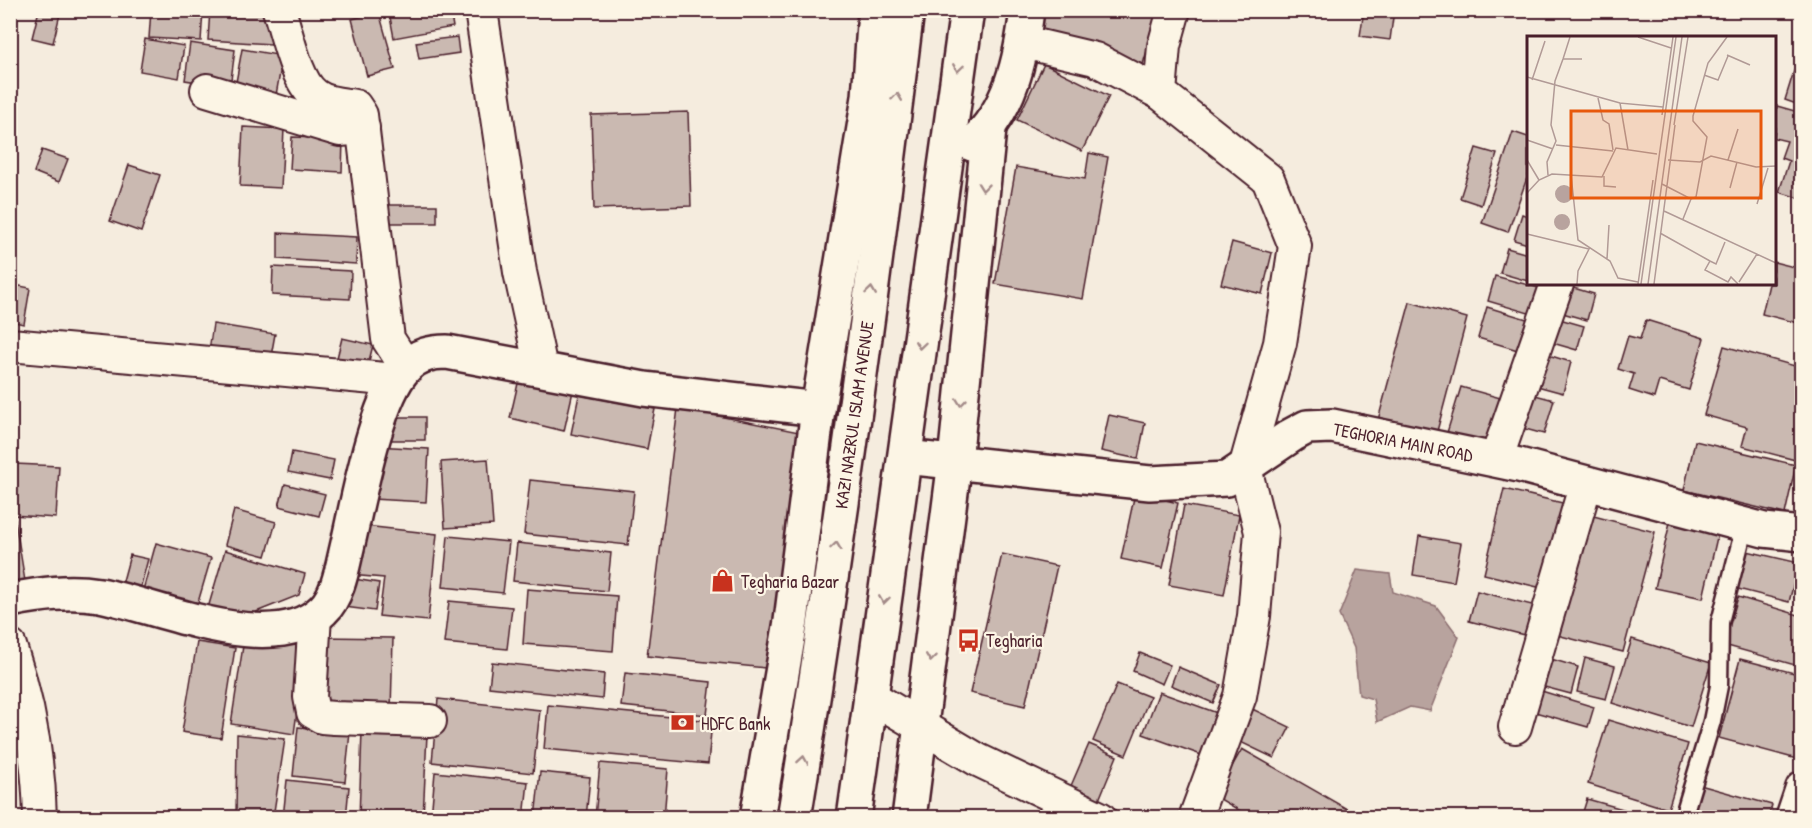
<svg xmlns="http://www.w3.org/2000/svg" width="1812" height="828" viewBox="0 0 1812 828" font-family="'Patrick Hand',sans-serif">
<rect width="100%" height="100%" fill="#f5ecde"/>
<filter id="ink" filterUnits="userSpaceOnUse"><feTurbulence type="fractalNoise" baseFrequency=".0167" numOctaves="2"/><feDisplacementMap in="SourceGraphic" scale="12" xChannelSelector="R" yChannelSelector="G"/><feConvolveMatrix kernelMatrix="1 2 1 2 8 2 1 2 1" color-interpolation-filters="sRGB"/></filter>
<g filter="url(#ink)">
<!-- water -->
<path fill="#b8a39e" stroke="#8c6e70" stroke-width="1.5" d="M1357,570L1390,574L1393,592L1436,606L1459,637L1430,711L1410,707L1377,722L1373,699L1359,695L1354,648L1339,615Z"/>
<!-- building -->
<g fill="#cab9b1" stroke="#4a1f2b" stroke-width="1.5">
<path d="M39,10H61L53,43L32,38Z"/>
<path d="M151,10H203L201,41L149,38Z"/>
<path d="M210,10H273L271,44L208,40Z"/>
<path d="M396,10H450L453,27L394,38L389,12Z"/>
<path d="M1037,10H1159L1143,64L1031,31Z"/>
<path d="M1364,10H1394L1390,40L1360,36Z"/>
<path d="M379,12L395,69L367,76L352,19Z"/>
<path d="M457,37L459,53L419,59L416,42Z"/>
<path d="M145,39L184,46L179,78L140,71Z"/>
<path d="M190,43L235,50L230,87L185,80Z"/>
<path d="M242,49L283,56L276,95L235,88Z"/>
<path d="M1044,64L1109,96L1082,151L1017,120Z"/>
<path d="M1794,71L1802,73V106L1785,100Z"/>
<path d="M1777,106L1802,113V199L1779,192L1789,161L1781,158L1787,141L1774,138Z"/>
<path d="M688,112L691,206L594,209L591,115Z"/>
<path d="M243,127L284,129L281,188L240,186Z"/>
<path d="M1513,132L1528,137V175L1508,232L1482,223Z"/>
<path d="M292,137L343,139L342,172L290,169Z"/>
<path d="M1476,148L1497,154L1481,205L1460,198Z"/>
<path d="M42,150L68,159L59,182L34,172Z"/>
<path d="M1089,153L1108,157L1083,299L995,284L1016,167L1085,179Z"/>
<path d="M129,165L160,175L141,232L110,221Z"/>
<rect x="388" y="205" width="49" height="18"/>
<path d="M1522,214L1528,216V244L1514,240Z"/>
<path d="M278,233L357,237L356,264L278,259Z"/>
<path d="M1232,242L1272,253L1262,294L1221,284Z"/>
<path d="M1507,248L1528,254V281L1500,273Z"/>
<path d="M1774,262L1802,269V324L1762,314L1769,284H1774Z"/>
<path d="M273,267L351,271L350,299L272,295Z"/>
<path d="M1495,276L1547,290L1539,316L1488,301Z"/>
<path d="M10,284L30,288L24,324L10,321Z"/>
<path d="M1560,284L1594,294L1587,320L1552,310Z"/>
<path d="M1410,302L1467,318L1436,435L1378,420Z"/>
<path d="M1487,307L1530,320L1521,351L1478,338Z"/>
<path d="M1549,316L1584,326L1577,350L1542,340Z"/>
<path d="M1646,320L1704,338L1689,390L1659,381L1654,398L1629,390L1634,374L1618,369L1628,336L1640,339Z"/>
<path d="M213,324L275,334L270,362L209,351Z"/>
<path d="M342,338L373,345L366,373L335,366Z"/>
<path d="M1724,346L1802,368L1799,461L1742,446L1747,427L1704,415Z"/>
<path d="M1535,351L1571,362L1563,393L1526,383Z"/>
<path d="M519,379L573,391L564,431L510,418Z"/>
<path d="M1461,387L1504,399L1489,448L1446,436Z"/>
<path d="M1524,392L1554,400L1544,434L1514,426Z"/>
<path d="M579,395L655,409L647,449L571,434Z"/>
<path d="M678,408L814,435L776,669L647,656Z"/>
<path d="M1109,415L1145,423L1138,459L1101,451Z"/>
<rect x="384" y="417" width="41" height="23"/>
<path d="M1695,441L1796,465L1785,514L1684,490Z"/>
<path d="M375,446L429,449L426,502L372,499Z"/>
<path d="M292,452L334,460L330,480L288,472Z"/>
<path d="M488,459L493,525L445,528L441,462Z"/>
<path d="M15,464L59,466L56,518L12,515Z"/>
<path d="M530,480L634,491L628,545L524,534Z"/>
<path d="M285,484L325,494L319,516L279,506Z"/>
<path d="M1504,489L1571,505L1550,590L1484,574Z"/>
<path d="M1135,493L1178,503L1163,568L1121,559Z"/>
<path d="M1184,505L1239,515L1224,595L1169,585Z"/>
<path d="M234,510L276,522L266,556L225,545Z"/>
<path d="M1586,514L1655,532L1623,652L1553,634Z"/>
<path d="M15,520L25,581L10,583V521Z"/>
<path d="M1670,522L1718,533L1703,598L1655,588Z"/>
<path d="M356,525L437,534L428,621L379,616L384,578L350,575Z"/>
<path d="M448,536L509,542L503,593L443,587Z"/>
<path d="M1419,536L1461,543L1454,582L1413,575Z"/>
<path d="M156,543L211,558L194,616L140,601Z"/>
<path d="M517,543L611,553L607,591L513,581Z"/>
<path d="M225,550L305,574L299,595L231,622L206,615Z"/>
<path d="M1747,551L1799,563L1789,602L1738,589Z"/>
<path d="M1002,554L1057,566L1025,706L970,693Z"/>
<path d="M130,555L148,559L138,597L120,592Z"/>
<path d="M341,577L379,583L375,611L337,606Z"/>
<path d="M527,589L617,596L613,651L523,644Z"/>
<path d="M1477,591L1540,607L1532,637L1469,621Z"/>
<path d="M1738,597L1802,616V667L1724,645Z"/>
<path d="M449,601L512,607L507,649L444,643Z"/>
<path d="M323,637L393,638L391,710L322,708Z"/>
<path d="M1632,639L1711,663L1691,727L1612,703Z"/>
<path d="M197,642L235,648L221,738L182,732Z"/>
<path d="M306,644L294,734L231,724L243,646Z"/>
<path d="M1140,653L1170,665L1162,684L1133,671Z"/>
<path d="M1541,656L1578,667L1571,694L1533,684Z"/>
<path d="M1585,658L1615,666L1606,699L1577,692Z"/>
<path d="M1740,659L1802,675V743L1797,759L1719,738Z"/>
<path d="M492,662L604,674L602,699L489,687Z"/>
<path d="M1178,667L1221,685L1213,703L1171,685Z"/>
<path d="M625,673L711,682L707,715L621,706Z"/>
<path d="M1117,684L1150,697L1126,755L1093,741Z"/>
<path d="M1535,689L1594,707L1588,727L1528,710Z"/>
<path d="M1159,692L1220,714L1204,756L1143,734Z"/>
<path d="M438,699L540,710L533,773L432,762Z"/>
<path d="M548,705L712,721L708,764L544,749Z"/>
<path d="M1246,706L1290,727L1274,758L1230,737Z"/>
<path d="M1608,720L1688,744L1668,809L1588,784Z"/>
<path d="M298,727L350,732L345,782L293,776Z"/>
<path d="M362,731L427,734L423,818H359Z"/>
<path d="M237,734L285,739L273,818H236Z"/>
<path d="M1089,744L1117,756L1096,807L1067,795Z"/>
<path d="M1242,749L1354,813L1351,818H1252L1215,796Z"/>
<path d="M600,763L668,769L664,818H595Z"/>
<path d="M435,772L528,782L524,818H431Z"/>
<path d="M540,772L590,777L586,818H535Z"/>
<path d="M287,780L349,787L346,818H283Z"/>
<path d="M1700,785L1772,805L1768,818H1691Z"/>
<path d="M1587,799L1655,818H1581Z"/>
</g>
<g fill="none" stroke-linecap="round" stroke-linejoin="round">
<defs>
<path id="service" d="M1683,818L1712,721L1719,686L1720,622L1745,525"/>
<g id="minor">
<path d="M279,10C287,33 296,81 315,95C326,104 342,104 355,106L361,115L388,339L406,367"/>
<path d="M481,10L520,272L541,368"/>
<path d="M1174,10L1164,46L1160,93L1268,179L1295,246L1280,343L1245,468L1261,532L1254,616L1240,696L1195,818"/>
<path d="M1023,42L1095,59L1160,93"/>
<path d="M207,90L340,130L363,128"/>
<path d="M10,345L396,380"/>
<path d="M1496,460L1557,284"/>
<path d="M315,616L310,697L313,712L322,717L334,718L430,721"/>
<path d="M10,646C29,703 39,758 40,818"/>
<path d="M870,696L978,760L1100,818"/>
<path d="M1515,727L1586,483"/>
<path d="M1792,818L1802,788"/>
</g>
<g id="tertiary">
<path d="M972,144C1010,111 1021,59 1027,10"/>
<path d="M905,457L1150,483L1227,479L1292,435L1307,427L1332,426L1519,465L1764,530L1802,534"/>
<path d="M10,600C41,594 69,590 100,595C159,606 274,659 323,610C337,597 342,570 346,552C357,507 375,399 406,367C418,355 431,352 447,352L644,389L818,409"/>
<path d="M757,818L791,621L818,409L869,97L875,10"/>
<path d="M909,818L955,461L989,129"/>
</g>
<g id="primary">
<path d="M794,818C838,549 874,280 907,10"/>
<path d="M854,818L967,10"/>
</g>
</defs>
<!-- service casing -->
<use href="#service" stroke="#4a1f2b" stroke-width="21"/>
<!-- minor casing -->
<use href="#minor" stroke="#4a1f2b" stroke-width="36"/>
<!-- tertiary casing -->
<use href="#tertiary" stroke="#4a1f2b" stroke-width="38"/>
<!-- primary casing -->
<use href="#primary" stroke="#4a1f2b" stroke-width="38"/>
<!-- service -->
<use href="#service" stroke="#fcf5e5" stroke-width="16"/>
<!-- minor -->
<use href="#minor" stroke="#fcf5e5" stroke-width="32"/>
<!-- tertiary -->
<use href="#tertiary" stroke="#fcf5e5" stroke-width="33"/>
<!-- primary -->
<use href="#primary" stroke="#fcf5e5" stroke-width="33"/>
</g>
<!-- one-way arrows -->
<defs><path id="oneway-chevron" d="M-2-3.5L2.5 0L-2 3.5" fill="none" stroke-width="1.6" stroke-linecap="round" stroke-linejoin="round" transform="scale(1.5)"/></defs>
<g stroke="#a38a88">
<use href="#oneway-chevron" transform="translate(958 68) rotate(98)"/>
<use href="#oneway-chevron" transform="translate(897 97) rotate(-83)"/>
<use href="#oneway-chevron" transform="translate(983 187) rotate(96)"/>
<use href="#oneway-chevron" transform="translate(871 291) rotate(-82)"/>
<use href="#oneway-chevron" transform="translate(920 345) rotate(98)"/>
<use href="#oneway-chevron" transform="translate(961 402) rotate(96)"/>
<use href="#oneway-chevron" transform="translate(836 546) rotate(-82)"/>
<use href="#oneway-chevron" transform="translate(884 600) rotate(98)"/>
<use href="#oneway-chevron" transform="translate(931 658) rotate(97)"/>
<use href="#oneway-chevron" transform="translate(803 760) rotate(-81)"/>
</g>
</g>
<!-- icons -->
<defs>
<symbol id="shop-bare" viewBox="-9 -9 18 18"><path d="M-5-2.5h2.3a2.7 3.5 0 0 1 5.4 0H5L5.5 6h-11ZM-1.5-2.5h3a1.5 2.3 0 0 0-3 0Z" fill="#c8321e" stroke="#fcf5e5" stroke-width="2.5" paint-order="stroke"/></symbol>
<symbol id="bus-bare" viewBox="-9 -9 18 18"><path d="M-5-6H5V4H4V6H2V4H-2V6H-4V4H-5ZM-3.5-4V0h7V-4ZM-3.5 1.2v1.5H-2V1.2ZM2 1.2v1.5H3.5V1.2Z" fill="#c8321e" stroke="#fcf5e5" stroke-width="2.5" paint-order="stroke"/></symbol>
<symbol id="bank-bare" viewBox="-9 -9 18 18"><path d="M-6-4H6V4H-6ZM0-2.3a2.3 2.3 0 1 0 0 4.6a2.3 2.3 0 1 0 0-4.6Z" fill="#c8321e" stroke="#fcf5e5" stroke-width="2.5" paint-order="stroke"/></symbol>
</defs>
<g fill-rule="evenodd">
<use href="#shop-bare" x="706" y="564" width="33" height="33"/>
<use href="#bus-bare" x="952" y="624" width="33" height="33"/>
<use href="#bank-bare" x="666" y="706" width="33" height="33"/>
</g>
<g text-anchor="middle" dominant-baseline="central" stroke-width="4.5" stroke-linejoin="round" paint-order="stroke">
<!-- street labels -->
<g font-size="18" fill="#4a1f2b" stroke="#fcf5e5">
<text transform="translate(854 415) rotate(-82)">KAZI NAZRUL ISLAM AVENUE</text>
<text transform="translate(1403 442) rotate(11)">TEGHORIA MAIN ROAD</text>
</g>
<!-- poi labels -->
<g font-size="18" fill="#4a1f2b" stroke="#fcf5e5" text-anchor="start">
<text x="741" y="581">Tegharia Bazar</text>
<text x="986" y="640">Tegharia</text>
<text x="701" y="723">HDFC Bank</text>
</g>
</g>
<!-- overview -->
<g transform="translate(1527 36)">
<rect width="249" height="249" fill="#f5ecde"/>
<path d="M28 158a9 9 0 1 1 18 0a9 9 0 1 1-18 0ZM27 186a8 8 0 1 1 16 0a8 8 0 1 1-16 0Z" fill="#b8a39e"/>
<path fill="none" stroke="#b19a96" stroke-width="1.5" d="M111,1L144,12M200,19L223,29M36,23L43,1M177,39L191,44L201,20M0,41L93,67M5,44L18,5M71,62L76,84L82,88L86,114M135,79L146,1M147,89L161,1M0,104L26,113M29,109L86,115M101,114L93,67L136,71M0,124L12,144M141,124L173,126L184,120L229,131L249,130M201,124L211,93M21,139L20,126L29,105L24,89L28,45L36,23H55M44,139L51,204L83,225L91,242L111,246M77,140V150L89,151M135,148L164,163L169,161L180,101L166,85V80L181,27L200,1M203,152L210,126M0,157L12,144L25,138L75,141L89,112L130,118M230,168L241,132M137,175L249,227M156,183L164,163M133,197L183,225M0,198L62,213L51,235L50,248M198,206L189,228L183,225L178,234L201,246L204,241L211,248M80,223L82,189M212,246L230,218M111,248L126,144M114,248L149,1M121,248L155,1M127,248L148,89"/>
<path fill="#e8590c" fill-opacity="0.15" stroke="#e8590c" stroke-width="3" d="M44,75H234V162H44Z"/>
<rect width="249" height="249" fill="none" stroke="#4a1f2b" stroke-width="3"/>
</g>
<!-- margin -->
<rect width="1812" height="828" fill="none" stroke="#fcf5e5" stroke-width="36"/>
<rect x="18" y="18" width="1776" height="792" fill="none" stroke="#4a1f2b" stroke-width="2" filter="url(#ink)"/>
</svg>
